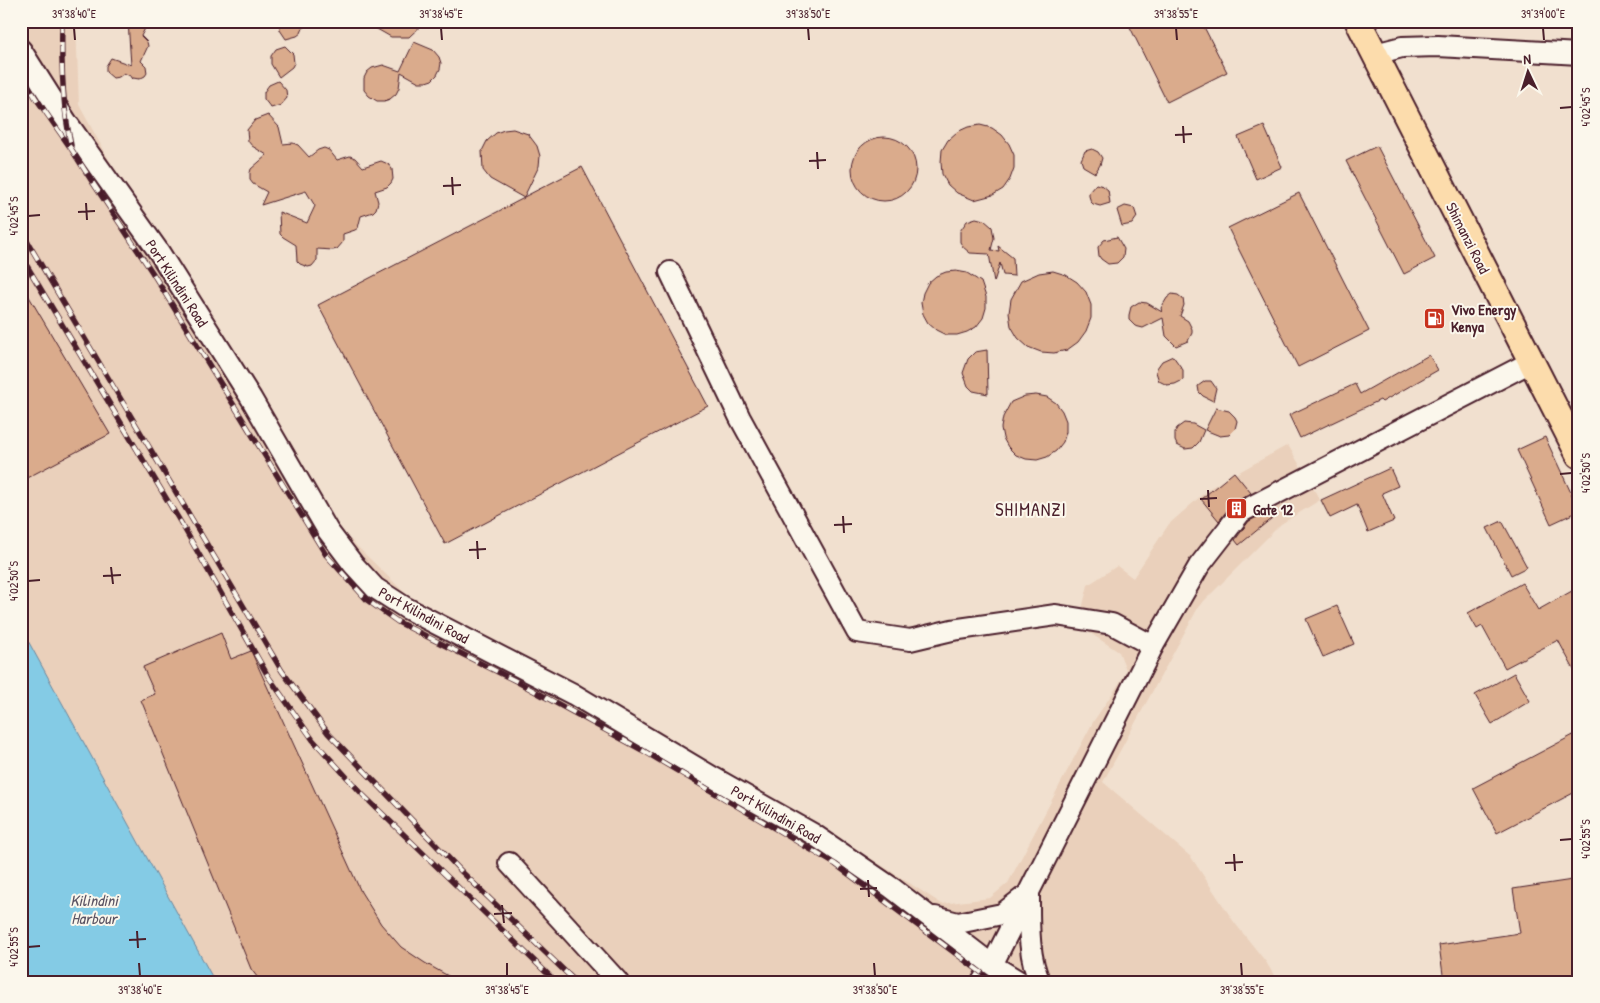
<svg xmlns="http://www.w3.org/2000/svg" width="1600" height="1003" viewBox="0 0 1600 1003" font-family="'Patrick Hand',sans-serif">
<rect width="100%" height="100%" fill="#f1e0cf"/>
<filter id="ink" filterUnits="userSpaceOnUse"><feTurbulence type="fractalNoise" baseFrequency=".02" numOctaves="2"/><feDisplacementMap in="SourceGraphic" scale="10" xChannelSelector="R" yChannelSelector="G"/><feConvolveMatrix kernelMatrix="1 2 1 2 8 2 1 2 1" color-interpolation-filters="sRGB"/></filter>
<g filter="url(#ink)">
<!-- built -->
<path fill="#ead0bb" d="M21,21H76L79,105L155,244L323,513L411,599L870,858L942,904L990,898L1008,883L1093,722L1127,672L1119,652L1078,625L1088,585L1117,566L1133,578L1169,524L1210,488L1288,445L1320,500L1281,524L1199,606L1103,782L1191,857L1234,922L1266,962L1278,982H204L21,641Z"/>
<!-- water -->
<path fill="#84cbe5" stroke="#6d869b" d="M21,628L215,982H21Z"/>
<!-- building -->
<g fill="#daab8c" stroke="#4a1f2b">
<path d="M128,21H149L141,36L147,42L148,46L141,61L146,66L147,73L145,76L139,79L133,78L132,79V77L124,73L119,77L113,78L106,72V66L111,58L131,65Z"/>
<path d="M279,21H306L301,33L297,36L286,39L280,30Z"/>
<path d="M363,21H426L409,37H391Z"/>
<path d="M1127,21H1201L1227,72L1167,102Z"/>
<path d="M414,42L433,50L439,57L441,63L440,69L437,75L432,80L426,82H419L401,72L399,88L396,94L390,99L384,101H377L369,96L364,90V78L367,72L372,68L383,65L400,71Z"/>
<path d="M285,46L293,54L294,63L292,67L279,77L271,64V56L276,49Z"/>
<path d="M278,81L286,90L287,98L281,105L271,108L264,99V92L269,85Z"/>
<path d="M268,115L279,127L283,144L293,143L298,145L309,157L318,150L324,148L329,150L337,160L350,156L355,158L363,167L381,161L388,164L392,169L393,179L391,183L387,187L375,191L378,202L376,209L373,212L361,216L358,228L355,230L343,234V242L337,249L333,250L317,249V260L312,266L308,267L300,264L297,261L296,245L283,237L280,234L279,212L307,223L315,206L306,191L261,205L267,192L253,184L250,180V173L251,169L267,155L252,146L248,141L247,130L255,120Z"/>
<path d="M980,125L992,128L1002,135L1009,144L1014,155V168L1010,179L1003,189L993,195L974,200L957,193L948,185L942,174L941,162L942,150L948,140L957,132L968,127Z"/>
<path d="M1264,126L1282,167L1256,179L1238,137Z"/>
<path d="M513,129L528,134L537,146L540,156L539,166L524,197L582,167L708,406L445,544L318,305L524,198L490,179L483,170L482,151L487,141L496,133L504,130Z"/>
<circle cx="884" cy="169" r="32"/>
<path d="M1377,146L1435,258L1404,274L1346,161Z"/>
<path d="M1092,149L1098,152L1102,158L1100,165L1095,173L1083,166L1081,160L1085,151Z"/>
<path d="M1096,184L1103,186L1108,190L1110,203L1100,206L1093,204L1091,202L1089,196V192Z"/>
<path d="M1299,193L1369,331L1298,367L1228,228Z"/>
<path d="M1125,206L1134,208L1137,217L1132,224L1122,226L1117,210Z"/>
<path d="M976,218L984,220L992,227L994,238L991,250L999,251L998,246L1013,258L1014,276L1003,275L1000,263L994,282L989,254L970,253L963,247L960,242V231L967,221Z"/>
<path d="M1117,237L1124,249L1123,257L1117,263L1108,264L1101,259L1099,256L1098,247L1104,240Z"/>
<path d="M956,271L967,273L981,282L986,297V308L983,318L976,327L967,332L957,335H946L936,330L928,323L923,314L921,303L923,293L928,283L936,276L946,272Z"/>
<path d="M1053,271L1066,275L1077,282L1086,292L1091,305V318L1086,331L1078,342L1067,350L1054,353L1041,352L1028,347L1018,338L1011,326L1009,313L1011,299L1021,281L1039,273Z"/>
<path d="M21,283L110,434L21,481Z"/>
<path d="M1172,294L1178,295L1183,299L1184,305L1180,316L1188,321L1192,329V333L1188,341L1176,346L1166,336L1163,318L1143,328L1135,326L1129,320V315L1131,307L1139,302L1147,303L1162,312L1161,308L1167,298Z"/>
<path d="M987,350L988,394L973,391L968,386L963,373L968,359L975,352Z"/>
<path d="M1429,355L1438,370L1382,402L1380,400L1300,438L1289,415L1355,384L1360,394Z"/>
<path d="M1173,356L1183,370V380L1175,384L1167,385L1159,381L1156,372L1157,368L1162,361Z"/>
<path d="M1205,381H1211L1216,388L1213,401L1203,396L1199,392L1198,386Z"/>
<path d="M1036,395L1047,397L1056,403L1062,411L1066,421V432L1063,442L1056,451L1047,457L1037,460L1026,459L1016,455L1008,447L1003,438L1001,428L1003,417L1011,402L1025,396Z"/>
<path d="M1216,408L1229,411L1235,417L1237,421L1235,429L1229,435L1220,436L1205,430Z"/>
<path d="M1184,423L1193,424L1204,430L1199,442L1193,448L1185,449L1177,445L1175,441V432L1177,428Z"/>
<path d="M1545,437L1579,510V511L1551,524L1517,450Z"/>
<path d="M1390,468L1398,486L1382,493L1394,521L1368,532L1357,505L1330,518L1321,500Z"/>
<path d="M1234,472L1251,493L1232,504L1219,521L1201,499Z"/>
<path d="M1267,512L1272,518L1239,545L1235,540L1249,521Z"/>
<path d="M1502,521L1527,567L1511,575L1487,528Z"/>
<path d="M1522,583L1538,610L1579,587V679L1558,640L1505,668L1482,626L1477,629L1468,613Z"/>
<path d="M1337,606L1354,644L1323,657L1306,619Z"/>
<path d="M221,633L231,659L251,651L361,892L381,924L401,947L425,963L459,982H261L251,969L141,700L155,694L143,667Z"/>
<path d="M1514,673L1530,701L1492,724L1475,695Z"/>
<path d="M1579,732V790L1497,833L1473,788Z"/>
<path d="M1579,879V982H1444L1439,945L1520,933L1513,889Z"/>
</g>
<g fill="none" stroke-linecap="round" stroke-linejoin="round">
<defs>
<g id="minor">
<path d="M21,50L66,121L159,252L251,398L328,531L353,564L375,588L406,608L573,694L714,778L813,834L892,888L992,965L1020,982"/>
<path d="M1375,54L1402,47L1438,46L1579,54"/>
<path d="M670,272L740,418L857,632L910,640L952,630L1056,615L1112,624L1153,646"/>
<path d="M509,863L618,982"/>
<path d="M1029,895C1029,922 1028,958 1040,982"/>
<path d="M935,917L958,923L1002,914L1024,897"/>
<path d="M982,982L992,965L1153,646L1199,566L1241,512L1531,362"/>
</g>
<path id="major" d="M1358,21L1579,455"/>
</defs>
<!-- minor casing -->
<use href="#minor" stroke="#4a1f2b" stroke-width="24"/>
<!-- major casing -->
<use href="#major" stroke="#4a1f2b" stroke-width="29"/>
<!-- minor -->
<use href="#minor" stroke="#fbf7ec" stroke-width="20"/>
<!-- major -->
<use href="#major" stroke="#fcdcac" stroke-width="25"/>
<defs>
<g id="rail">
<path d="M62,21C61,63 62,105 71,145"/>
<path d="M21,72L35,97L72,150L93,183L152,272L326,555L367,600L398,622L516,681L642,750L835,864L994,982"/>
<path d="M21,231L282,671L328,733L462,872L576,982"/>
<path d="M21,256L184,528L268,676L313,740L364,796L556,982"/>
</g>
</defs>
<!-- rail casing -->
<use href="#rail" stroke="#4a1f2b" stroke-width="5.5"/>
<!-- rail -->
<use href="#rail" stroke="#fbf7ec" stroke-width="4" stroke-dasharray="11" stroke-linecap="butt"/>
</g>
</g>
<!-- ticks -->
<path fill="none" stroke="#4a1f2b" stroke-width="2" d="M74,28L75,40M441,28L442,40M808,28L809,40M1176,28L1177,40M1543,28L1544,40M1560,108L1572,107M1183,126L1184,143M1175,135L1192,134M817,152L818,169M809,161L826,160M452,177L453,195M443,186L461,185M86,203L87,220M78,212L95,211M28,216L40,215M1560,474L1572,473M1208,490L1209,507M1200,499L1217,498M843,516L844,533M834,525L852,524M477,541L478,559M469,550L486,549M111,567L113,584M103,576L121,575M28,581L40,580M1560,840L1572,839M1234,854L1235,871M1225,863L1243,862M868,880L869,897M860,889L877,888M502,905L504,923M494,914L512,913M137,931L138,948M129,940L146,939M28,947L40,946M139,963L140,976M507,963V976M874,963L875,976M1241,963L1242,976"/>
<!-- icons -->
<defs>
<symbol id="fuel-square" viewBox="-11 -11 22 22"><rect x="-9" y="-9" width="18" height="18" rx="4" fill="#c8321e" stroke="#fbf7ec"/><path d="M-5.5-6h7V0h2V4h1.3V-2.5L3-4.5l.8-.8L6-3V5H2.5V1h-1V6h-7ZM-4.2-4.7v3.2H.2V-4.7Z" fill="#fff"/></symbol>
<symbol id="building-square" viewBox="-11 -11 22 22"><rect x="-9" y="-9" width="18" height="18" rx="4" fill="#c8321e" stroke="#fbf7ec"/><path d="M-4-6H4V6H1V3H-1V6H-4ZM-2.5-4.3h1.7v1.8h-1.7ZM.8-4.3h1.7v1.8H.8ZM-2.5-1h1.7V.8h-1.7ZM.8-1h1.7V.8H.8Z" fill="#fff"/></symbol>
</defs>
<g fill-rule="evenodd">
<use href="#fuel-square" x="1422" y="306" width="25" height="25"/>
<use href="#building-square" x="1224" y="496" width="25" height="25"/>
</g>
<g text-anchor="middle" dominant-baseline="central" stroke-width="4" stroke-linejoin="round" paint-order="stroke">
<!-- street labels -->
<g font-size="15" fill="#4a1f2b" stroke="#fbf7ec">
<text transform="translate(1468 238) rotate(63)">Shimanzi Road</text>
<text transform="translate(177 283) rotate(57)">Port Kilindini Road</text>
<text transform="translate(424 615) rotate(29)">Port Kilindini Road</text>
<text transform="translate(776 814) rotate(30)">Port Kilindini Road</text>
</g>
<!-- poi labels -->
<g font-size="15" font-weight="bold" fill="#4a1f2b" stroke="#fbf7ec" text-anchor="start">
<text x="1451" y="309">Vivo Energy<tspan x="1451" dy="17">Kenya</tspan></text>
<text x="1253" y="509">Gate 12</text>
</g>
<!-- water labels -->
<g font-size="16" font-style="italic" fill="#5b5363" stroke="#fbf7ec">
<text x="94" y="900">Kilindini<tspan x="94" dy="18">Harbour</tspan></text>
</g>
<!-- quarter labels -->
<g font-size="18" letter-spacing="1" fill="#4a1f2b" stroke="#fbf7ec">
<text x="1031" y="509">SHIMANZI</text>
</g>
</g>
<!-- margin -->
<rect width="1600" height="1003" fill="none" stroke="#fbf7ec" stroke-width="55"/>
<!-- north arrow -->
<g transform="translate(1528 72) rotate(356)" stroke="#fbf7ec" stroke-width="4" paint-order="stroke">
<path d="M0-4L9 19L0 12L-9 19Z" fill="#4a1f2b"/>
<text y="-8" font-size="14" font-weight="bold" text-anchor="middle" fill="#4a1f2b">N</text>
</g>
<rect x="28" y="28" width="1544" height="948" fill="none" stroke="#4a1f2b" stroke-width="2"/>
<g font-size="12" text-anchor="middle" fill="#4a1f2b">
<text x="74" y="18">39°38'40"E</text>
<text x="441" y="18">39°38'45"E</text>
<text x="808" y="18">39°38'50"E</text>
<text x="1176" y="18">39°38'55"E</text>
<text x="1543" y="18">39°39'00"E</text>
<text transform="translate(1586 107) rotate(-90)" y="4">4°02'45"S</text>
<text transform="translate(14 216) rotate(-90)" y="4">4°02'45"S</text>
<text transform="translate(1586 473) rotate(-90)" y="4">4°02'50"S</text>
<text transform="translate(14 581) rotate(-90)" y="4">4°02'50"S</text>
<text transform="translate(1586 839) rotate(-90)" y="4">4°02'55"S</text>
<text transform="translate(14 947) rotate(-90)" y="4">4°02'55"S</text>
<text x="140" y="994">39°38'40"E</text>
<text x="507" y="994">39°38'45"E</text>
<text x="875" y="994">39°38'50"E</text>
<text x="1242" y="994">39°38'55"E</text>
</g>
</svg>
